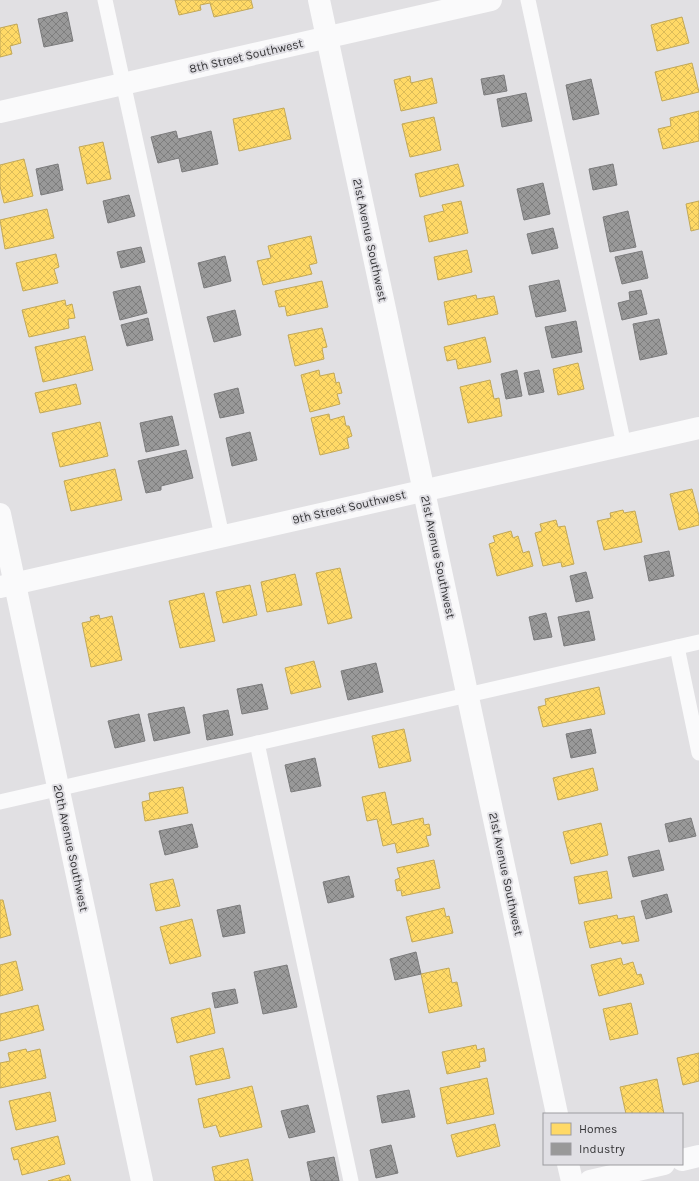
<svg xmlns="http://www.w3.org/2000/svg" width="699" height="1181" viewBox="0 0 699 1181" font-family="Karla,sans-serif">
<defs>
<pattern id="homes-cross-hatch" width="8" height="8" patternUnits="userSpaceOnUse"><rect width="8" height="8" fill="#ffd966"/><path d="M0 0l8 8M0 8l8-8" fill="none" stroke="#dbbb59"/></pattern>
<pattern id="industry-cross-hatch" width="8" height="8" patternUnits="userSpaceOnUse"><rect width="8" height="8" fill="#999"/><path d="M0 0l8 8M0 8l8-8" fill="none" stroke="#7e7e7e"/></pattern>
</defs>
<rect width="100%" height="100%" fill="#e1e0e3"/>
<!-- homes -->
<g fill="url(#homes-cross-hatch)" stroke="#c2a858">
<path d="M175,0H251L253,8L214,17L210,3L200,5L201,10L179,15Z"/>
<path d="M682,17L689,43L657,51L651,25Z"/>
<path d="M17,24L21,43L10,46L12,54L0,57V28Z"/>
<path d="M692,63L699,92L662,101L655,72Z"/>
<path d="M410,76L411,83L432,78L437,103L401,111L394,80Z"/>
<path d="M284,108L291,139L239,151L233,119Z"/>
<path d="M699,111V141L663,149L658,129L671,126L670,118Z"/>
<path d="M434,117L441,150L410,157L402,124Z"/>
<path d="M103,142L111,179L87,184L79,147Z"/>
<path d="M24,159L33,196L4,203L0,186V165Z"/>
<path d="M458,164L464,186L420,197L415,174Z"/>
<path d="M461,201L468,233L429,242L424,216L444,211L442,205Z"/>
<path d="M699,201V229L691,231L686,204Z"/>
<path d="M47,209L54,238L5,249L0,220Z"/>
<path d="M311,236L317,263L309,265L312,274L263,285L257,261L271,258L268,246Z"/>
<path d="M467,250L472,272L438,280L434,257Z"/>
<path d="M56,254L59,267L54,269L58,283L23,291L16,263Z"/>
<path d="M322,281L328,307L287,316L285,306L279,307L275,291Z"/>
<path d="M476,295L477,299L494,296L498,314L448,325L444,302Z"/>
<path d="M65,300L66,306L72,304L75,318L68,319L69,328L29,337L22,310Z"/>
<path d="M322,328L327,347L322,348L324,359L295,366L288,335Z"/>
<path d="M85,336L93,370L43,382L35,347Z"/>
<path d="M485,337L491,362L458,369L456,359L447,361L444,347Z"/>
<path d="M578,363L584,389L558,395L553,369Z"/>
<path d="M319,370L320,376L334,373L336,383L339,382L342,393L337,394L340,404L310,412L301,375Z"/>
<path d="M490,380L494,399L499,398L502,416L468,423L460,387Z"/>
<path d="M76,384L81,404L40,413L35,393Z"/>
<path d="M329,414L330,420L344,416L346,426H349L352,436L347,438L349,448L320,455L311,418Z"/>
<path d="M100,422L108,456L60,467L52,433Z"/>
<path d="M115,469L122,500L71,511L64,481Z"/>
<path d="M692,489L699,516V525L679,530L670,494Z"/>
<path d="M623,510L624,513L635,511L642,542L604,550L597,521L611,518L610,513Z"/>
<path d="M556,520L558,527L565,526L574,564L562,567L561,562L543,566L535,533L542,531L540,524Z"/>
<path d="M511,531L513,538L518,536L523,553L529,551L533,566L497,576L489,544L495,542L493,536Z"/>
<path d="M340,568L352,618L328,624L316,573Z"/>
<path d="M295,574L302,605L267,612L261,582Z"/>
<path d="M250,585L257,615L223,623L216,592Z"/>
<path d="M204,593L215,641L180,648L169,601Z"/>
<path d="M99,615L100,619L112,616L122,660L91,667L82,623L91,621L90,617Z"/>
<path d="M314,661L321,687L291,694L285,668Z"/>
<path d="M599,687L605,714L543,727L538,707L546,705L545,699Z"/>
<path d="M404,729L411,761L379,768L372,736Z"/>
<path d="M593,768L598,790L558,800L553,778Z"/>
<path d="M183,787L188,813L145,821L142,802L150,800L149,793Z"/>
<path d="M385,792L392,825L423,818L424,825L429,824L431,835L426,836L429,846L397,853L395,843L383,846L377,819L367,821L362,797Z"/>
<path d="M601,823L608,855L571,864L563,832Z"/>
<path d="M434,860L440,888L402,896L401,890L397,891L395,880L400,878L397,868Z"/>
<path d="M607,871L612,898L579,904L574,877Z"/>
<path d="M173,879L180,906L156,911L150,884Z"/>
<path d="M0,900H3L11,935L0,938Z"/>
<path d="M444,908L446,917L449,916L453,933L412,942L406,917Z"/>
<path d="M617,915L618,919L634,916L639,941L622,944L621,941L590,948L584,922Z"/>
<path d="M192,919L201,956L170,964L160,927Z"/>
<path d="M621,958L623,965L633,962L637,975L641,974L644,984L599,996L591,965Z"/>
<path d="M16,961L23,990L0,996V965Z"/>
<path d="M449,968L452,983L457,982L462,1006L429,1013L421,974Z"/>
<path d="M631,1003L638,1034L610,1040L603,1009Z"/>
<path d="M38,1005L44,1030L0,1041V1014Z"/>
<path d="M210,1008L215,1033L177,1043L171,1018Z"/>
<path d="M476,1045L477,1050L484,1048L486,1061L479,1062L480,1067L447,1074L442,1052Z"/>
<path d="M223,1048L230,1078L196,1085L190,1056Z"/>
<path d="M26,1049L27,1052L40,1049L46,1078L0,1088V1063L10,1061L8,1053Z"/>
<path d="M699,1053V1081L683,1085L677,1058Z"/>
<path d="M487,1078L494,1114L447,1124L440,1088Z"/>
<path d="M657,1079L664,1114H626L620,1087Z"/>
<path d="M252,1086L262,1127L220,1137L216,1125L204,1128L198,1099Z"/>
<path d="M50,1092L56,1121L16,1130L9,1101Z"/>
<path d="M495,1124L500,1146L457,1157L451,1135Z"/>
<path d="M58,1136L65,1164L22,1175L18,1159L14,1160L11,1148Z"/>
<path d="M248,1159L253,1181H215L212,1167Z"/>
<path d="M69,1175L71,1181H48Z"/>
</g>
<!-- industry -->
<g fill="url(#industry-cross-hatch)" stroke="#7b7b7c">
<path d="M67,12L73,41L44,47L38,19Z"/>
<path d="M504,75L507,91L484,95L481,79Z"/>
<path d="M591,79L599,114L573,120L566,85Z"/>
<path d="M526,93L532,121L502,127L497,99Z"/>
<path d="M176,131L178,139L211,131L218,164L182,172L179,158L158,163L151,137Z"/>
<path d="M58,164L63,190L41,195L36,169Z"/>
<path d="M613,164L617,185L593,190L589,169Z"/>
<path d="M543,183L550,214L524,220L517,189Z"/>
<path d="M129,195L135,216L108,223L103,201Z"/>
<path d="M628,211L636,247L610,252L603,217Z"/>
<path d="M553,228L558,248L532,254L527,234Z"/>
<path d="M141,247L145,262L121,268L117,252Z"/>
<path d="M642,251L648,278L622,284L615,257Z"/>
<path d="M225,256L231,281L204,288L198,263Z"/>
<path d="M559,280L566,311L536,317L529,286Z"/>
<path d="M140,286L147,313L120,320L113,292Z"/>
<path d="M641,290L647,314L622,320L618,303L630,300L629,292Z"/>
<path d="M235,310L241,335L214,342L207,317Z"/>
<path d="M148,318L153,340L127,346L121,325Z"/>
<path d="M659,319L667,354L640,360L633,324Z"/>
<path d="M576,321L582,352L552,358L545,327Z"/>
<path d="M517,370L522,396L506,399L501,374Z"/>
<path d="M539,370L544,392L529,395L524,373Z"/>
<path d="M238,388L244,413L220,418L214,394Z"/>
<path d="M172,416L179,445L146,452L140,423Z"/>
<path d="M250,432L257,460L232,466L226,438Z"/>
<path d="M186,450L193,478L161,486V490L146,493L138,461Z"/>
<path d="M669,551L674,576L649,581L644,556Z"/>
<path d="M586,572L593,598L576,602L570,576Z"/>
<path d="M589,611L595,640L564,646L558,617Z"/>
<path d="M546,613L552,637L534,640L529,617Z"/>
<path d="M376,663L383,692L348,700L341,671Z"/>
<path d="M262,684L268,709L242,714L237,689Z"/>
<path d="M184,707L190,733L154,741L148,714Z"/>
<path d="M228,710L233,735L207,740L203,715Z"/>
<path d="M139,714L145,741L115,748L108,721Z"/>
<path d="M591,729L596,753L571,758L566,734Z"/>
<path d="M315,758L321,786L291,792L285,765Z"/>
<path d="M691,818L696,836L669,842L665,824Z"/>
<path d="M192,824L198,847L165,855L159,831Z"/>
<path d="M659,850L664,870L633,877L628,857Z"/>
<path d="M349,876L354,897L328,903L323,882Z"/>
<path d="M667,894L672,912L646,919L641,901Z"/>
<path d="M240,905L245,933L223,937L217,910Z"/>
<path d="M416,952L421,974L395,980L390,959Z"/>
<path d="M287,965L297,1007L263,1014L254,972Z"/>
<path d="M235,989L238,1003L215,1008L212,993Z"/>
<path d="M409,1090L415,1117L382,1123L377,1096Z"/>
<path d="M308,1105L315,1132L289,1138L281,1111Z"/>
<path d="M391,1145L398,1173L376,1178L370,1150Z"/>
<path d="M334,1157L339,1181H311L307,1162Z"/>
</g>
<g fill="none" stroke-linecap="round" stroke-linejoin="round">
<!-- lane -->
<g stroke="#fafafb" stroke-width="15">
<path d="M105,0L222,536"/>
<path d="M528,0L624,445"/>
<path d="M677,647L699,753"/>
<path d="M257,743L351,1181"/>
<path d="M0,802L699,642"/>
</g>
<!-- street -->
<g stroke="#fafafb" stroke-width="22">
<path d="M319,0L557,1114"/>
<path d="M0,112L491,0"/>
<path d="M0,514L142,1181"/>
<path d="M0,587L699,428"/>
<path d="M682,1160L699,1156"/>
<path d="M568,1164L572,1181"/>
<path d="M590,1181L664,1164"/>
</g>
</g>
<g text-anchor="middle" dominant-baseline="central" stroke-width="4" stroke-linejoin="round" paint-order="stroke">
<!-- street labels -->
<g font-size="12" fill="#353537" stroke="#e0dfe4">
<text transform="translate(246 56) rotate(-13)">8th Street Southwest</text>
<text transform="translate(370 240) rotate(78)">21st Avenue Southwest</text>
<text transform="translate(349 507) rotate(-13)">9th Street Southwest</text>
<text transform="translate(438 557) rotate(78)">21st Avenue Southwest</text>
<text transform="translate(71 848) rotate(78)">20th Avenue Southwest</text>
<text transform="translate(506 874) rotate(78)">21st Avenue Southwest</text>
</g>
</g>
<!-- legend -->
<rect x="543" y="1113" width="140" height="52" fill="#e0dfe4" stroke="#9c9b9f"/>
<rect x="551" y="1123" width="20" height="12" fill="#ffd966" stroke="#9c9b9f"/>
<text x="579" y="1133" font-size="12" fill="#353537">Homes</text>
<rect x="551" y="1143" width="20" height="12" fill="#999999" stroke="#9c9b9f"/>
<text x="579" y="1153" font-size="12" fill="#353537">Industry</text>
</svg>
